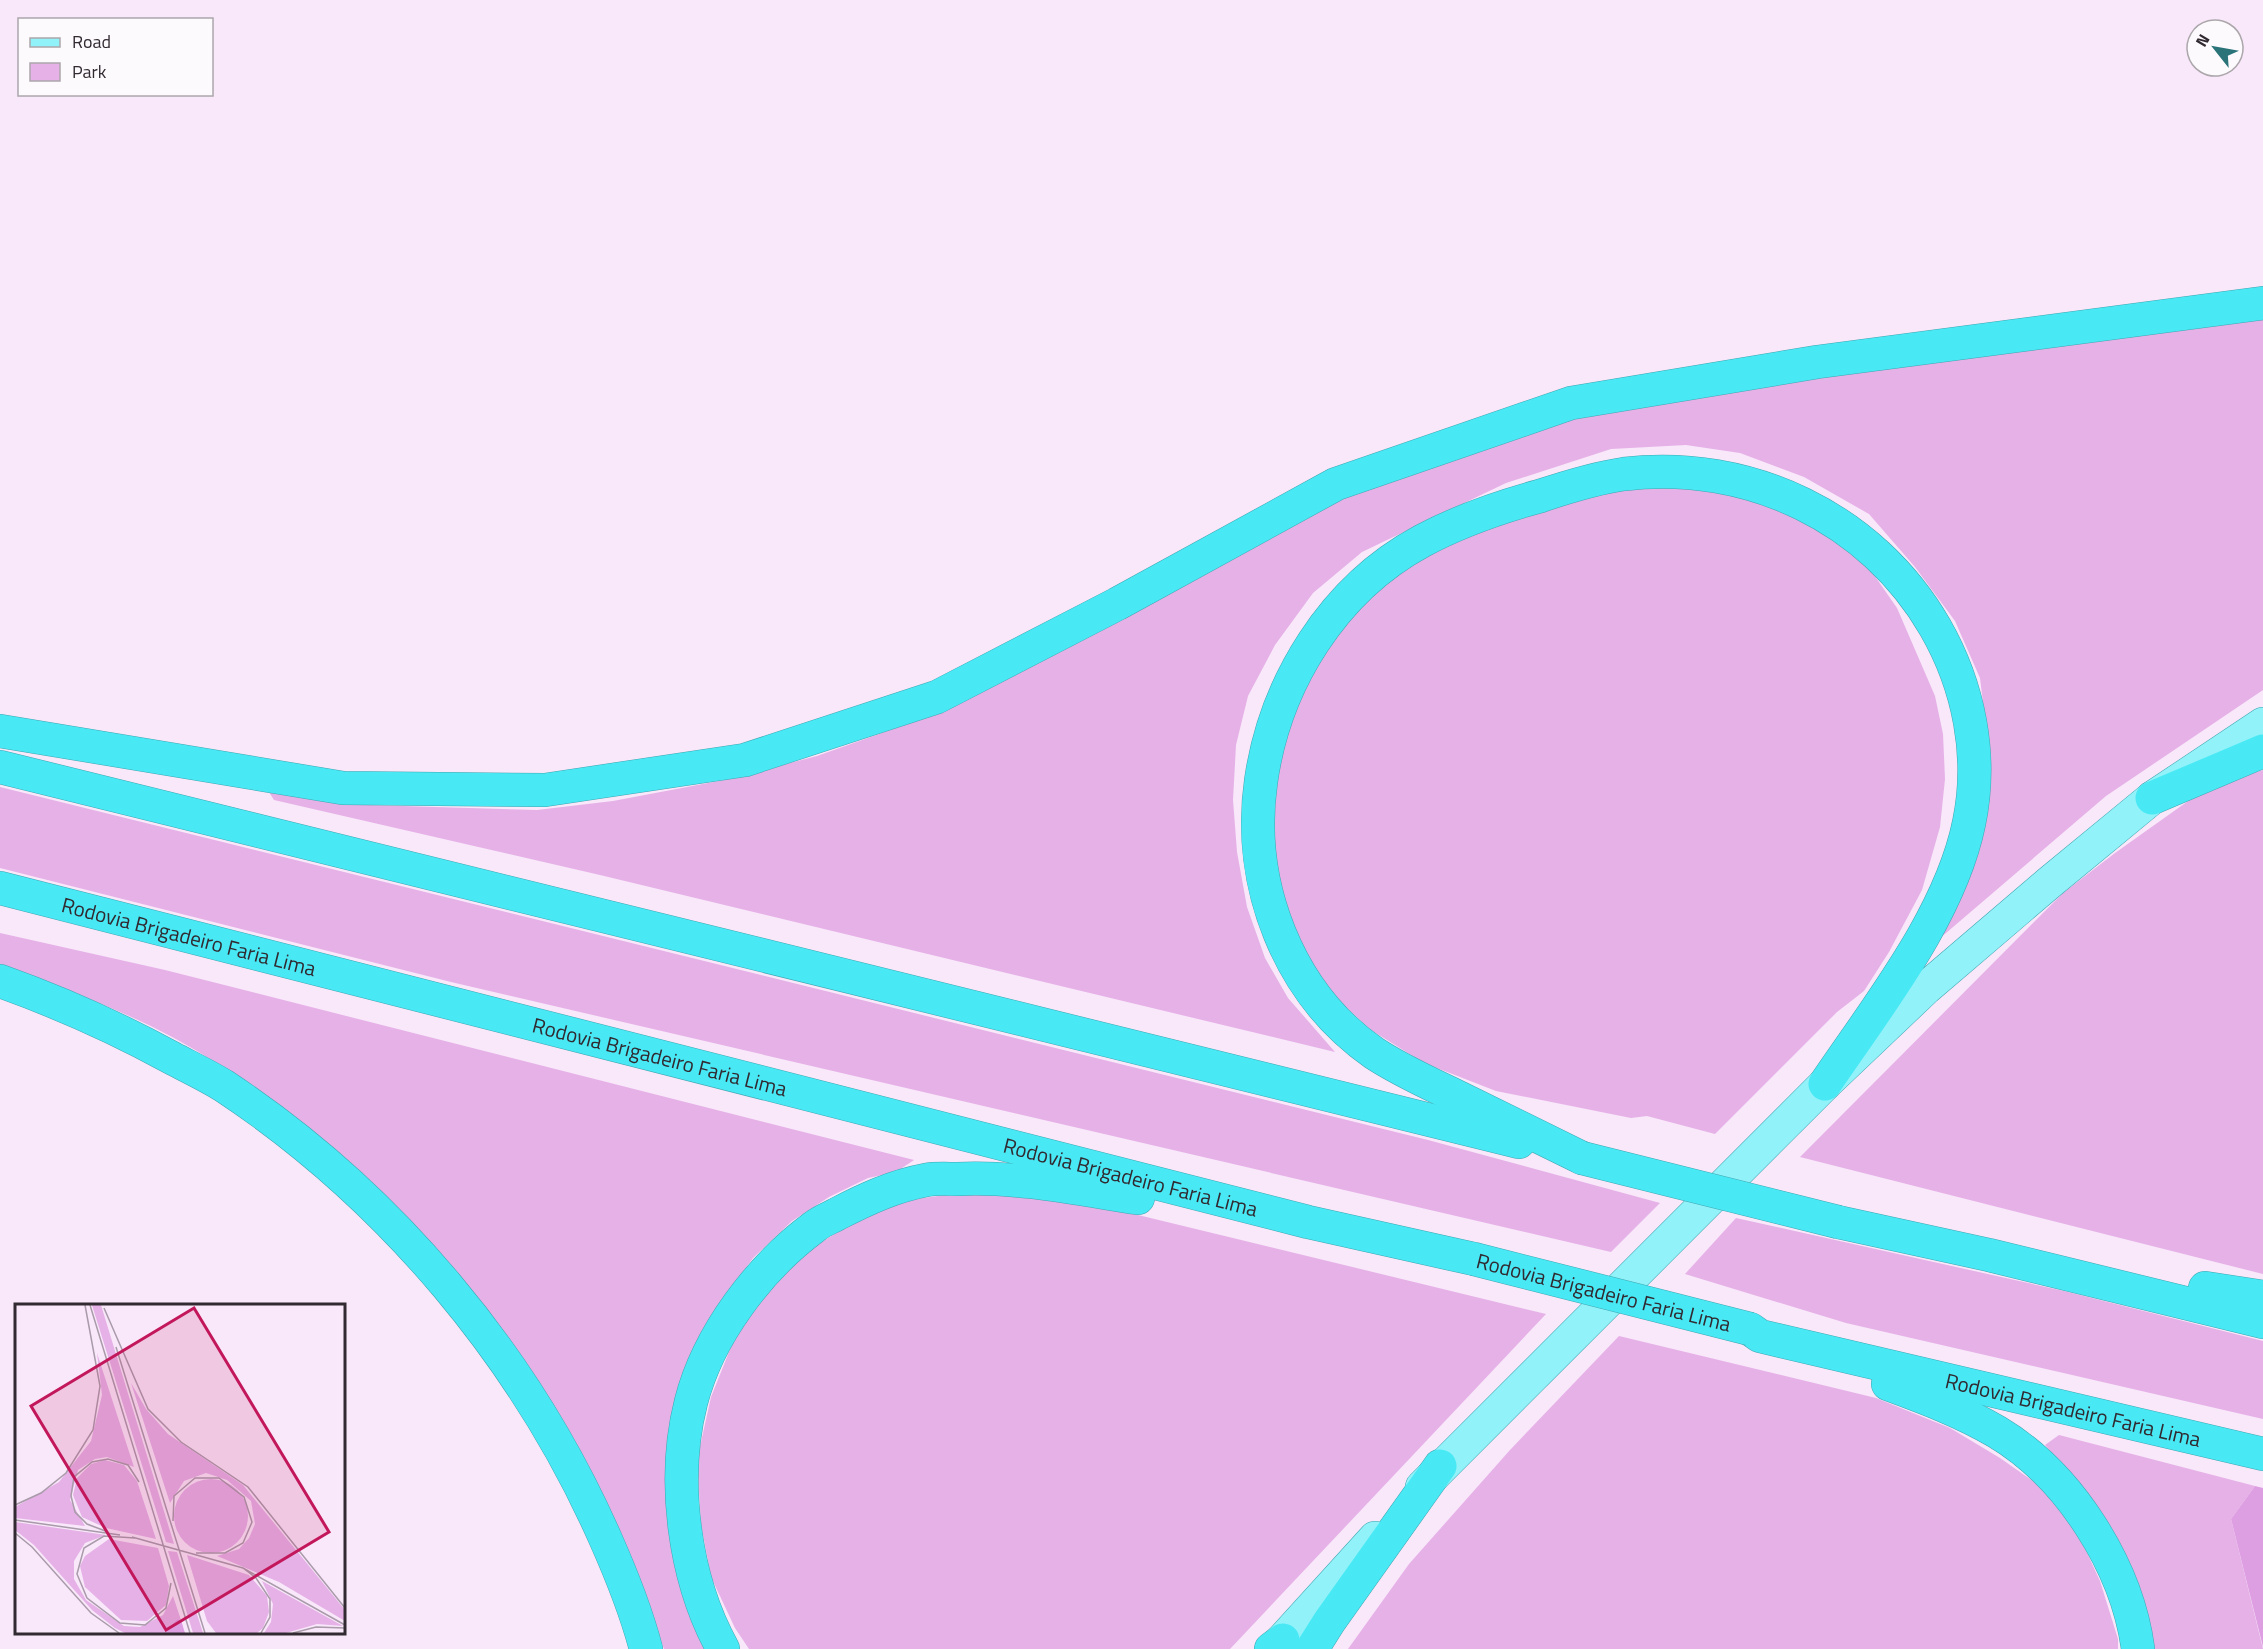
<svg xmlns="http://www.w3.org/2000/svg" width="2263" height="1649" viewBox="0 0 2263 1649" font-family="'Titillium Web',sans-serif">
<rect width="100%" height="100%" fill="#f9e7fa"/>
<!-- green -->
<g fill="#e5b1e7">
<path d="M2263,317V690L2106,796L1939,939L1988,744L1980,678L1955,621L1915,567L1869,514L1804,477L1740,453L1686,445L1611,449L1506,483L1362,552L1313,593L1275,645L1248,696L1236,745L1233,800L1237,852L1247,907L1265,958L1288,998L1335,1052L600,875L274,800L269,792L370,805L537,810L613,801L724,780L817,756L896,728L963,697L1336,500L1530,429L1620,407L1749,386Z"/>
<path d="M1683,483L1786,509L1833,538L1872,572L1897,608L1935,696L1943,734L1945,779L1940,827L1922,890L1889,952L1864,991L1837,1012L1715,1134L1647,1116L1631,1118L1496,1091L1424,1063L1371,1030L1326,989L1298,939L1276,888L1269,778L1310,665L1385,577L1490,526L1629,487Z"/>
<path d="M2263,770V1274L1800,1157L2063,893L2115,853L2191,799L2225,781Z"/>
<path d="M0,787L1428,1140L1660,1203L1611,1252L451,982L0,868Z"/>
<path d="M0,933L165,970L914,1160L896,1172L868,1178L829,1197L792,1221L753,1258L715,1310L692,1358L675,1414L713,1649H664C637,1577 611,1506 574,1439C546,1388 509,1343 472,1298C437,1255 402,1208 360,1171C304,1121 240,1074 174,1038C118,1008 59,987 0,964Z"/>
<path d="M967,1192L1026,1194L1101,1206L1546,1314L1230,1649H749L735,1628L711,1577L701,1524L697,1460L711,1397L733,1342L759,1299L802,1255L856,1220L909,1200Z"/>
<path d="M1736,1218L2064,1291L2263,1341V1419L1846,1323L1685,1274Z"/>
<path d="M1619,1336L1876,1398L1950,1428L2000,1458L2043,1488L2077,1531L2100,1581L2118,1639V1649H1348L1409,1564L1510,1450Z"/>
<path d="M2059,1435L2255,1486L2231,1519L2263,1649H2148L2117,1543L2088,1493L2045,1445Z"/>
</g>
<!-- forest -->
<path fill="#de9fe2" d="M2255,1486L2263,1488V1647L2231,1519Z"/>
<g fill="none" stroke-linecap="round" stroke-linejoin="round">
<defs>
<g id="major">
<path d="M1422,1487L1825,1084L1926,988L2050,882L2152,798L2263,724"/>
<path d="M1274,1649L1375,1538"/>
</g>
<g id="highway">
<path d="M0,731L343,788L545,790L745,760L937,697L1117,604L1336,484L1571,403L1817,362L2263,303"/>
<path d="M0,767L1519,1142"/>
<path d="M2152,798L2263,751"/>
<path id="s1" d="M0,888L1308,1222L1474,1259"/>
<path d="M0,981C59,1002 117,1028 172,1058C189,1067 208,1076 224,1086C390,1196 526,1358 606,1540C622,1576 636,1611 646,1649"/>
<path d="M1582,1158C1541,1138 1500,1118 1460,1098C1431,1084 1401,1071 1374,1053C1288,993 1246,884 1261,781C1275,683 1333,589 1422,541C1459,521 1500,507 1540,496C1567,487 1596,478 1624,474C1749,459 1872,518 1935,627C1969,686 1983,756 1969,823C1950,916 1877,1007 1825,1084"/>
<path d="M1838,1222L1989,1255L2263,1322"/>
<path d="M2205,1288L2263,1297"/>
<path id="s2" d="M1750,1329L1760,1336L2263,1454"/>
<path d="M1888,1384C1926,1398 1963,1412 1997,1432C2069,1475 2127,1566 2138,1649"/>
<path d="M723,1649C684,1579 671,1480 691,1402C708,1335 759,1268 814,1227C821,1221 830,1218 837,1214C866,1199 894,1186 926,1180C936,1178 948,1179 958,1179C1018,1176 1079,1189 1138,1198"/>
<path d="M1271,1649L1283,1640"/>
<path d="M1312,1649L1329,1622L1440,1466"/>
</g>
</defs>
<!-- major casing -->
<use href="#major" stroke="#40a6b0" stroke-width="34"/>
<!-- highway casing -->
<use href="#highway" stroke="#40a6b0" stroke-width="34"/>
<!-- major -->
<use href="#major" stroke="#91f2f9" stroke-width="33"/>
<!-- highway -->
<use href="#highway" stroke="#48e9f5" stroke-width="33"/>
<defs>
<g id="highway-bridge">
<path d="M1582,1158L1838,1222"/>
<path id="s3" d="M1474,1259L1750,1329"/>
</g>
</defs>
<!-- highway-bridge casing -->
<use href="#highway-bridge" stroke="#40a6b0" stroke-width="34" stroke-linecap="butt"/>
<!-- highway-bridge -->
<use href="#highway-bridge" stroke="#48e9f5" stroke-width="33"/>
</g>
<g text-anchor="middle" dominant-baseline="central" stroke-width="6" stroke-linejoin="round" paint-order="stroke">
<!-- street labels -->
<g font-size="21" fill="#312a31" stroke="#fdfafd">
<text stroke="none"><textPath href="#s1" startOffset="195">Rodovia Brigadeiro Faria Lima</textPath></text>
<text stroke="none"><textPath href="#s1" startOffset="681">Rodovia Brigadeiro Faria Lima</textPath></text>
<text stroke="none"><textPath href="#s1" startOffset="1167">Rodovia Brigadeiro Faria Lima</textPath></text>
<text stroke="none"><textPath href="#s3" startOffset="134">Rodovia Brigadeiro Faria Lima</textPath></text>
<text stroke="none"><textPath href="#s2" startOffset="334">Rodovia Brigadeiro Faria Lima</textPath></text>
</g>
</g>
<!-- overview -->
<g transform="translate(15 1304)">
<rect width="330" height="330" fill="#f9e7fa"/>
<path d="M77,1H86L159,240L151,238ZM82,49L119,163L92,153L80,155L63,166L55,196L70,222L0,214V203L44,178L76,137L87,91ZM116,79L131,105L153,130L228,181L330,306V317L264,278L202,252L224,245L234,234L240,220L236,197L212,176L191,169L169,177L155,199ZM90,156L109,161L122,177L141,235L91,224L67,213L58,191L62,174L76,160ZM159 212a37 37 0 1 1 74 0a37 37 0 1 1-74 0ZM0,218L91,231L70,239L59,257V275L71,296L109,322L125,323L148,311L158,292L166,316L162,315L148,329H110L100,324L77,306L19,241L0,226ZM94,235L143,244L154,282L151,301L132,317L106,316L70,283L65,262L70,252ZM153,247L162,248L188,329H178ZM172,251L234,271L252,292L254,308L248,324L242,329H201L192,317ZM247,277L328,322L302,320L271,329H249L256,318L258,300Z" fill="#e5b1e7"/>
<path d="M162,315L166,316L170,329H148Z" fill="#de9fe2"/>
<path fill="none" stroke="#a99baa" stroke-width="1.5" d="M75,1L175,329M89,4L133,105L166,138L233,183L330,304M101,43L190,329M0,201L26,189L51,169L78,126L85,82L70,1M0,216L105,231M158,217L159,192L180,174H204L229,193L237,218L228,239L210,249H181M93,228L72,220L60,208L56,192L59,173L77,158L93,155L113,161L124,178M0,229L17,243L76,309L104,329M117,233L228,264L330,321M120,234L89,232L69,244L62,270L72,294L105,319L130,321L151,304L156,279M228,264L241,274L255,295V313L246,329M278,329L301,323L330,324"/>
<path fill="#c2185b" fill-opacity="0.15" stroke="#c2185b" stroke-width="3" d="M179,4L314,228L151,326L16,102Z"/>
<rect width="330" height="330" fill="none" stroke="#312a31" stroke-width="3"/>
</g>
<!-- legend -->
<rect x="18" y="18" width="195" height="78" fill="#fdfafd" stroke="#aba7ab" stroke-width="1.5"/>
<rect x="30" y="38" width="30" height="9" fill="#91f2f9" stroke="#aba7ab" stroke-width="1.5"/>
<text x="72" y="48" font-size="18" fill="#312a31">Road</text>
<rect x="30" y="63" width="30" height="18" fill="#e5b1e7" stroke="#aba7ab" stroke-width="1.5"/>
<text x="72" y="78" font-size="18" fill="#312a31">Park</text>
<!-- north arrow -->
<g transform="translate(2215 48) rotate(301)"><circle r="28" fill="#fdfafd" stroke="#aba7ab" stroke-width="1.5"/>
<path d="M0-4.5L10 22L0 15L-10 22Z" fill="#297379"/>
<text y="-9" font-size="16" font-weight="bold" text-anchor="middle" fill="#312a31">N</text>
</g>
</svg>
